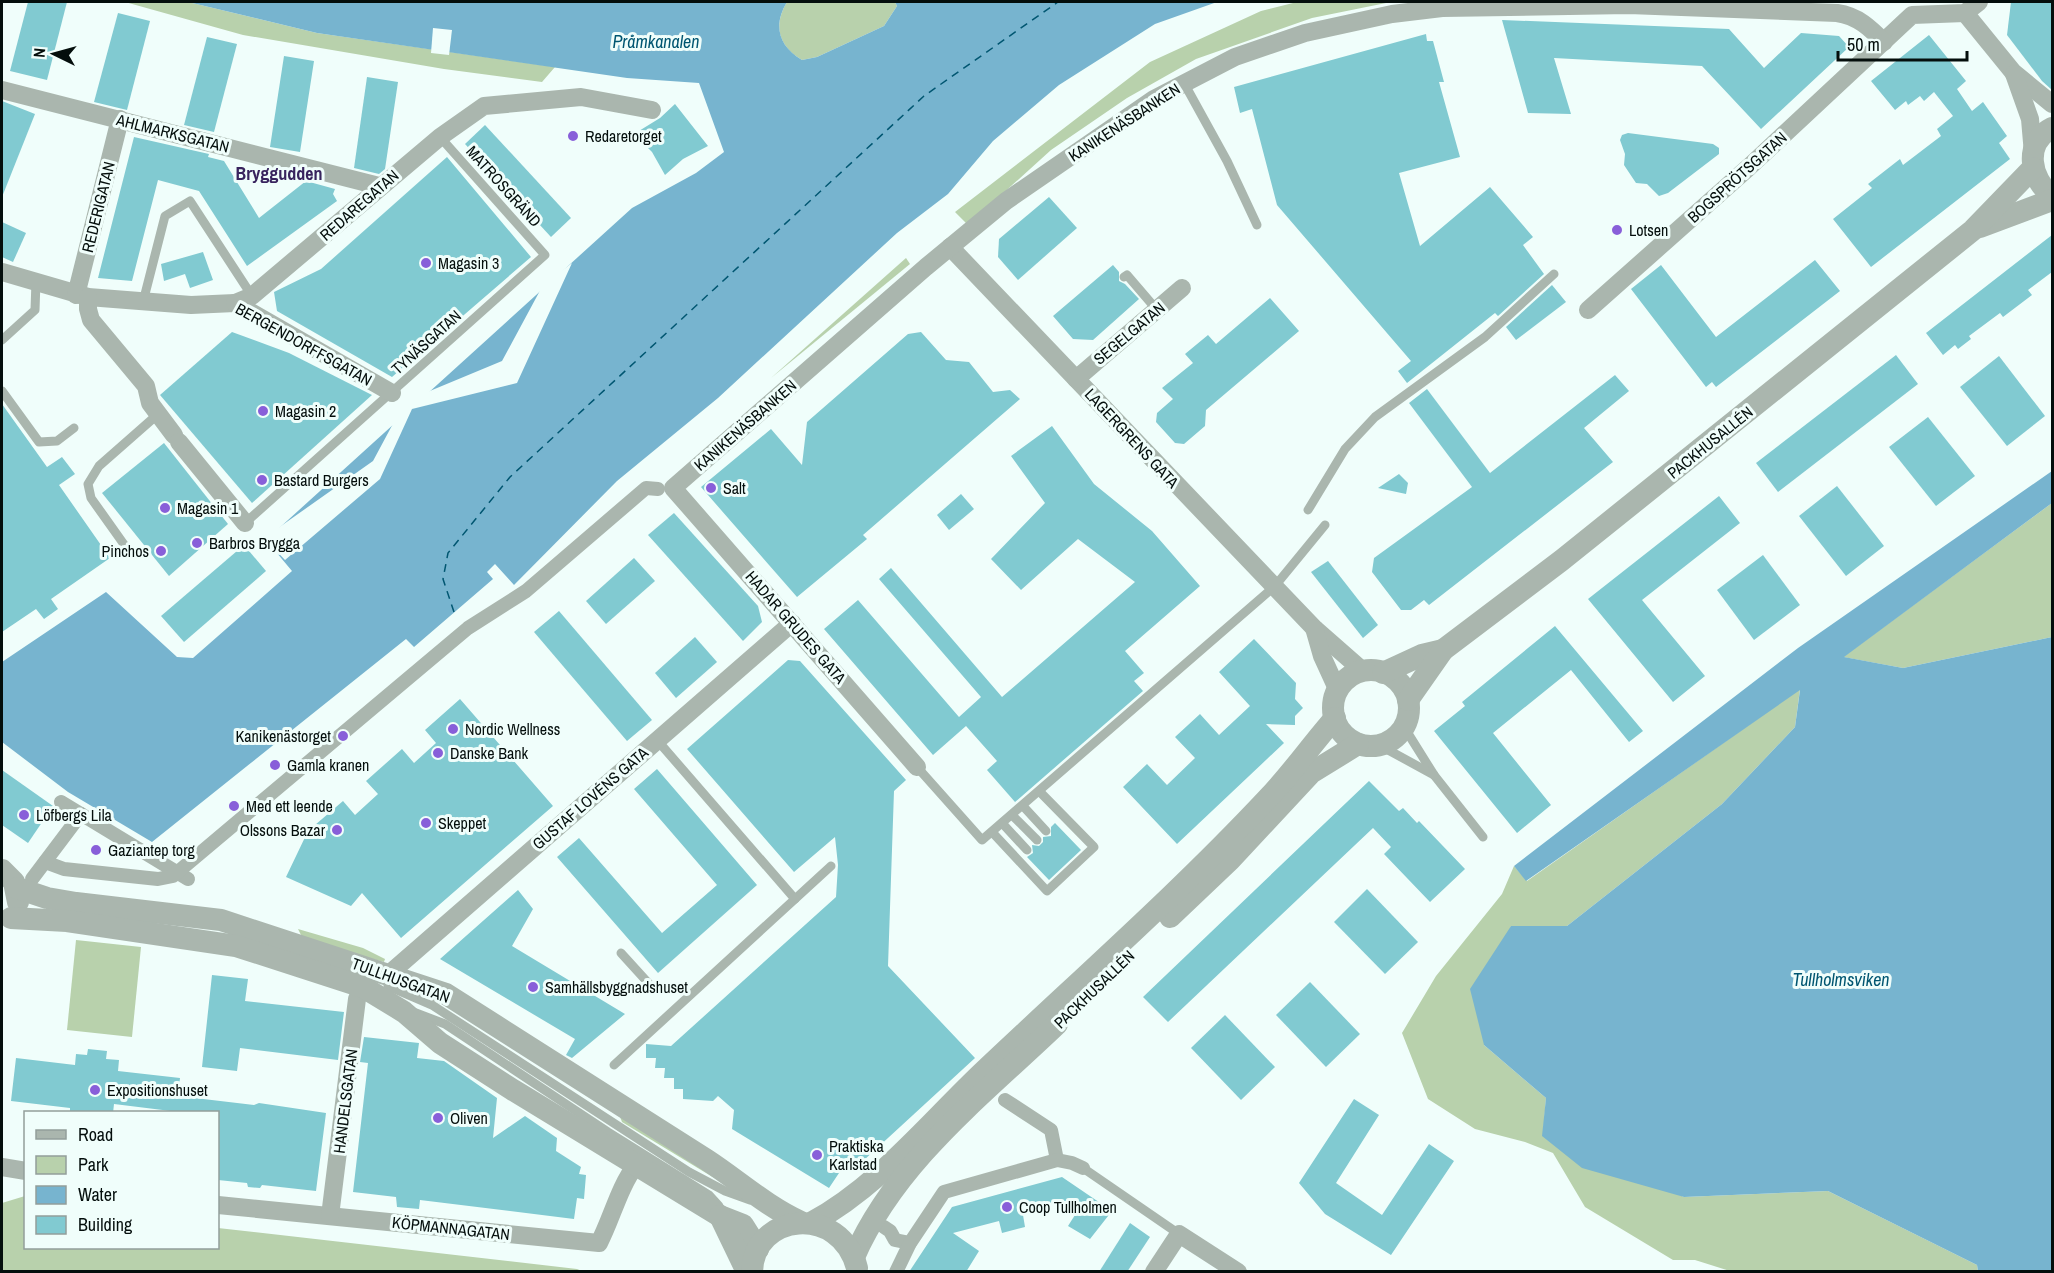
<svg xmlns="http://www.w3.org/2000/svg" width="2054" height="1273" viewBox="0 0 2054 1273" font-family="'Archivo Narrow',sans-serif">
<rect width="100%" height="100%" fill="#f0fefb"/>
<!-- green -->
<g fill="#b8d1ac">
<path d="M125,2H188L317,33L555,67L542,82L444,69L243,35Z"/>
<path d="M787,2H895L897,6L884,26L817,57L802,60C778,46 773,25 787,2Z"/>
<path d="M1297,2H1391L1312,18L1196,59L1127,98L1051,150L968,225L955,212L1150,62L1261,11Z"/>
<path d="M906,258L910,264L771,378Z"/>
<path d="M2052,503V637L1903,668L1843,657Z"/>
<path d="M1800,689L1795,727L1722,804L1567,926H1511L1484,1045L1546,1098L1543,1136L1684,1197L1828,1191L1977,1265L1978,1271L1733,1272L1695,1260H1673L1585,1207L1553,1153L1525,1142L1475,1129L1428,1099L1402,1033L1436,976L1502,894L1514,866L1527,881Z"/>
<path d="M298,929L363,948L385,959L384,962L304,941Z"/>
<path d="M76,940L141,947L132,1037L67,1030Z"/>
<path d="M617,1109L734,1190L622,1122Z"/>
<path d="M25,1196L26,1248H218V1228L577,1269L582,1271H2V1203Z"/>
</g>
<!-- water -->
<g fill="#77b4cf">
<path d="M188,2H787C773,25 778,46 802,60L817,57L884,26L897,6L895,2H1217L1155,24L1059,85L993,141L948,194L897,233L718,398L617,481L514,585L495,564L487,572L493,579L414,647L406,639L152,842L68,792L2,742V662L106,592L177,657L193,658L292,571L266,540L632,208L696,173L724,152L699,83L627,78L317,33Z"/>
<path d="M2052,471V503L1844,657L1903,668L2052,637V1271H1978L1977,1265L1828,1191L1684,1197L1582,1168L1542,1136L1546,1098L1484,1045L1470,989L1511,926H1567L1722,804L1795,727L1800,690L1526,881L1514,866L1798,648Z"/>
</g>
<!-- pier -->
<g fill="#f0fefb">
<path d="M433,28L452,30L449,55L431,53Z"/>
<path d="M572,263L517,383L412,409L380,479L285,560L264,538L373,461L395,420L425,393L502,361L543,285Z"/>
</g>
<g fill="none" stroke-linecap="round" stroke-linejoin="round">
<!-- ferry -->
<path stroke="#005671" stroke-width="1.5" stroke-dasharray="8 6" stroke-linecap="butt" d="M454,612L443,579L448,553L510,477L924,96L1058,2"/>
</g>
<!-- building -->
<g fill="#81cad1">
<path d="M28,2H67L47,80L10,71Z"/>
<path d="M2011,2H2052V90L2042,81L2007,35Z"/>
<path d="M118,13L150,21L127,110L94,102Z"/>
<path d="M1502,20L1729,29L1764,68L1801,33L1839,36L1849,47L1761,129L1702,66L1554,58L1571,114L1528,113Z"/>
<path d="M1426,34L1427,41H1433L1444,82H1439L1460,157L1399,173L1420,246L1490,187L1533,237L1523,245L1544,274L1498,316L1495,313L1407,383L1398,371L1411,361L1277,205L1252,109L1240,113L1234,87Z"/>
<path d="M1929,35L1966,81L1957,89L1972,111L1983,102L2007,136L1999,143L2010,159L1871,267L1833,219L1872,188L1868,184L1900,159L1903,165L1941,136L1937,129L1953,116L1934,92L1924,101L1920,96L1908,105L1906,101L1895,110L1871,81Z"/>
<path d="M207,37L237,44L214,132L184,125Z"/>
<path d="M284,56L314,61L300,152L270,147Z"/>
<path d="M367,77L398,82L385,169L379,174L354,168Z"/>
<path d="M2,101L35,114L2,197Z"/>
<path d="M675,104L708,146L683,159L665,175L652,152L634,134L660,118Z"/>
<path d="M485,125L571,218L551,237L465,144Z"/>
<path d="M1628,133L1713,144L1719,148V154L1668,193L1659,196L1647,184L1636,183L1624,165L1625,154L1620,140L1622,135Z"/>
<path d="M134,137L209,154L208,157L224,161L259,218L306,181L335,189L333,194L337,201L247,266L199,191L158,180L132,281L98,278Z"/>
<path d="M447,157L531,257L392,377L277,311L274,292L321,269Z"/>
<path d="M1049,197L1077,228L1018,280L998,257L999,239Z"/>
<path d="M2,222L26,233L13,262L2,257Z"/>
<path d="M2052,235V272L2028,290L2032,295L2003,317L2000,313L1969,336L1971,339L1958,349L1955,345L1943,355L1926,333Z"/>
<path d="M203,252L213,280L190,288L185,274L164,281L161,264Z"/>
<path d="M1815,260L1840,291L1716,387L1712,382L1706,387L1631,289L1661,265L1716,337Z"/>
<path d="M1113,265L1119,272V281L1125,284L1139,299L1093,340L1073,339L1053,316Z"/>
<path d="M1552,285L1566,302L1516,340L1506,327Z"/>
<path d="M1270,298L1299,331L1206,410L1205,426L1184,444L1175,443L1156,422L1157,413L1173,399L1162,388L1193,363L1185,354L1208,335L1216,344Z"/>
<path d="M232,332L289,353L372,395L252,503L160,395Z"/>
<path d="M921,332L946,360L969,362L993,392L1010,390L1020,399L863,535L867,539L797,597L701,487L771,429L802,465L807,422L908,334Z"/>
<path d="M1896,355L1918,384L1778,492L1756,463Z"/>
<path d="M1999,356L2045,416L2007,446L1960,387Z"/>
<path d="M1615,375L1629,391L1584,428L1613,462L1429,605L1424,600L1411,610H1401L1372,572L1374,558L1472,487L1409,403L1427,389L1490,473Z"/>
<path d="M2,404L47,467L62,457L75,474L59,485L110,558L51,599L58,609L44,619L36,609L2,632Z"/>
<path d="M1928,417L1975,476L1936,506L1889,447Z"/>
<path d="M1052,426L1094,484L1152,531L1200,586L1125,651L1144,673L1134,681L1143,691L1015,802L987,770L997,761L966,726L933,755L824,629L858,600L959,717L981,697L879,579L891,568L1002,697L1135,582L1078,539L1021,590L991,559L1045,503L1011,456Z"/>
<path d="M164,443L228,524L169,576L102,493Z"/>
<path d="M1399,474L1408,483L1406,494L1378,488Z"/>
<path d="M1837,486L1884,546L1846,576L1799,516Z"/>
<path d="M961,494L974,509L949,530L937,515Z"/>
<path d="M1719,496L1740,523L1642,600L1705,676L1673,702L1588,599Z"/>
<path d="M674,513L758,606L762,622L743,641L648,535Z"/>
<path d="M244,545L266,571L184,642L161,616Z"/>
<path d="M1763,555L1800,605L1754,640L1717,590Z"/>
<path d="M634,558L655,581L606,624L586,601Z"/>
<path d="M1328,561L1378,625L1363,638L1311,572Z"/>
<path d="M559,611L652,720L627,741L534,632Z"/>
<path d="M1555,626L1643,731L1629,742L1571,670L1493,733L1551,805L1517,833L1434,731L1465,706L1462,702Z"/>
<path d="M695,637L717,662L676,698L655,673Z"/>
<path d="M1254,639L1296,683L1295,699L1303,708L1295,716V725L1266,724L1284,743L1177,844L1123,787L1147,764L1167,785L1195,758L1175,737L1200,714L1219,735L1250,706L1219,672Z"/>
<path d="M788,660L800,661L906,780L894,791L888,966L975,1058L851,1172L843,1167L829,1188L732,1129L734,1110L718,1096L713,1101L683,1099V1089H674V1078H664L665,1068H655L656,1058H646V1044L671,1046L836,897L838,865L835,837L794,872L687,749Z"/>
<path d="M460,699L553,806L401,938L362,893L351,906L286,877L308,831L343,801L355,815L378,794L366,781L402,749L414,763L436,743L425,730Z"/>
<path d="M657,769L757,885L658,973L557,857L579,838L662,933L717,885L634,789Z"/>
<path d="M2,770L53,806L28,843L2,825Z"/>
<path d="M1369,781L1399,811L1403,808L1417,823L1419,821L1465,869L1430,902L1384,854L1391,847L1373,828L1168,1022L1143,997Z"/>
<path d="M1055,823L1081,850L1049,880L1027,857L1033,853L1032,845L1039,846L1043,842V837L1051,836V827Z"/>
<path d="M1367,889L1418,942L1385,974L1334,922Z"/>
<path d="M518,890L533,909L512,946L625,1014L572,1058L566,1055L575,1039L440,959Z"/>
<path d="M212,975L248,979L245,1001L344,1012L338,1060L240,1048L237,1071L202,1067Z"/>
<path d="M1310,982L1360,1034L1326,1067L1276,1015Z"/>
<path d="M1225,1015L1275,1067L1241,1100L1191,1048Z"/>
<path d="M364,1037L419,1043L417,1058L444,1061L497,1098L493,1138L525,1116L557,1138L556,1151L581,1167L579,1174L586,1175L584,1199L577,1198L574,1219L420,1200L419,1209L397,1207L396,1197L353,1192L368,1063L360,1062Z"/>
<path d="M88,1049L107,1051L106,1059L119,1060L118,1071L180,1078L178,1096L254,1105L259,1103L326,1113L316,1191L262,1185L260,1188L248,1187L247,1183L218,1180V1113H187L114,1104L113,1113H70V1108L11,1101L16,1058L75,1065L76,1054L87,1055Z"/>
<path d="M1354,1099L1379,1115L1336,1183L1382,1215L1429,1144L1454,1161L1391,1255L1325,1214L1299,1183Z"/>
<path d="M1062,1177L1112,1211L1090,1239L1068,1226L1075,1215L1057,1204L1023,1215L1025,1227L1002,1233L999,1221L953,1233L979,1251L966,1272H909L952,1207Z"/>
<path d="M1130,1223L1150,1237L1127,1272H1099Z"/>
</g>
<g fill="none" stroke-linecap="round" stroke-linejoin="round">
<!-- service -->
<g stroke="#aab6ae" stroke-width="9">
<path d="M1184,83L1227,161L1257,225"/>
<path d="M1124,277L1127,275L1157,310"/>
<path d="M143,302L165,216L190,201L252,296"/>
<path d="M2,340L35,310L36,281"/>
<path d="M2,391L39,442L57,441L74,428"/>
<path d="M1308,510L1345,449L1375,417L1485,337L1554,274"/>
<path d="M245,523L545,255L440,137"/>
<path d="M128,550L91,498L88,484L99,466L157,415"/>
<path d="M1404,727L1434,775L1483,837"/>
<path d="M1379,745L1434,775"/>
<path d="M917,767L982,840L1275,586L1325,525"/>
<path d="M1023,806L1046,831"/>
<path d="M1012,815L1037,840"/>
<path d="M1002,823L1027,850"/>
<path d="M992,832L1047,891L1094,847L1040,792"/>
<path d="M795,899L831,866"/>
<path d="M621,953L651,986"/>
<path d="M388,986L432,1005L689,1172L725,1191L750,1200"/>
<path d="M416,1013L445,1024L608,1132L709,1195L719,1206"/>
<path d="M614,1065L795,899L657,740"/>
<path d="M1083,1168L1179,1234"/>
</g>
<!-- pedestrian -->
<g stroke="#aab6ae" stroke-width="14">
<path d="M61,802L188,879"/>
<path d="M45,862L64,869L158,879L173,876L468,628L526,591L646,488L658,489"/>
<path d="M32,879L81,814"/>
<path d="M1005,1100L1051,1130L1057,1160"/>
<path d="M884,1227L890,1231L895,1240L910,1243"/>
<path d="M896,1272L910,1243L944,1192L1057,1160L1072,1163L1083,1168"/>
</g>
<!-- minor -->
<g stroke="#aab6ae" stroke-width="18">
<path d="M1965,13L2013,72L2052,104"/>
<path d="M2014,74L2030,119L2033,154"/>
<path d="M2,90L379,186"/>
<path d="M950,247L1314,628L1363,671"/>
<path d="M2,272L88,297L191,305L235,303L392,393"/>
<path d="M76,295L120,119"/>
<path d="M88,297V309L91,320L146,386L150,403L174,435"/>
<path d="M235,303L252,296L440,137L484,106L581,97L652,110"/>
<path d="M1588,310L1749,167L1912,15L1965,13L1979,2"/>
<path d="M1076,379L1182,288"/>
<path d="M179,442L245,523"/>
<path d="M1314,628L1322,656L1338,691"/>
<path d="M917,767L673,488L926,267L1006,201L1154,99L1235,57L1305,33L1392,14L1442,8L1629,5L1837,13C1858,16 1870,28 1884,42"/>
<path d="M389,974L792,623"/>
<path d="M2,1167L26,1171"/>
<path d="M218,1205L599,1243C612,1218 619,1187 636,1165"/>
<path d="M330,1216L357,999L363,987"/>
<path d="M1154,1272L1179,1234L1238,1272"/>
</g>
<!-- tertiary -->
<g stroke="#aab6ae" stroke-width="22">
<path d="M2052,128C2023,143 2030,179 2052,196"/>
<path d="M1980,227L2052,200"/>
<circle cx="1371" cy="708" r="38"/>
<path d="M1383,673L1422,655L1443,650"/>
<path d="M1408,700L1443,650L1562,560L1973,230L2033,168"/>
<path d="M2,870L14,882L18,902"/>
<path d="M17,888L47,898L76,903L221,920L446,994L707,1160C739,1181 766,1206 801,1222"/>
<path d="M1170,917L1230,860L1311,773L1358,744"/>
<path d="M11,918L67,921L236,946L363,987L404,1012L440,1043L513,1090L720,1216L743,1225L758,1249"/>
<path d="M720,1216L747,1272"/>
<path d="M811,1223C879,1186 928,1124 984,1071C1079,981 1178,894 1268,798C1292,773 1312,744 1335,718"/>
<path d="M854,1257C896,1161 983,1095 1057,1024"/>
<path d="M752,1272C753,1213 840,1203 857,1268"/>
</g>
</g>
<!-- markers -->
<g fill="#885fd9" stroke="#f0fefb" stroke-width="2">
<circle cx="573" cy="136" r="6"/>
<circle cx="1617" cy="230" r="6"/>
<circle cx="426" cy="263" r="6"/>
<circle cx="263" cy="411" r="6"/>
<circle cx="262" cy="480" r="6"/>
<circle cx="711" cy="488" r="6"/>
<circle cx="165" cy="508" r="6"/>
<circle cx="197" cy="543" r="6"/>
<circle cx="161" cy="551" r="6"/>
<circle cx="453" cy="729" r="6"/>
<circle cx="343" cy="736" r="6"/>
<circle cx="438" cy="753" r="6"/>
<circle cx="275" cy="765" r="6"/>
<circle cx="234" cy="806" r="6"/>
<circle cx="24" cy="815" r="6"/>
<circle cx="426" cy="823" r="6"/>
<circle cx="337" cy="830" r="6"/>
<circle cx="96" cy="850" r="6"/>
<circle cx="533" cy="987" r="6"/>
<circle cx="95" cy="1090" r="6"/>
<circle cx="438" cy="1118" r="6"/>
<circle cx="817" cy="1155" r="6"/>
<circle cx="1007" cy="1207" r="6"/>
</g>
<g text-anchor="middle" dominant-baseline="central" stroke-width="6" stroke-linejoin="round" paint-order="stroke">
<!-- street labels -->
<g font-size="16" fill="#040e0c" stroke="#f0fefb">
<text transform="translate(1124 122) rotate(-33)">KANIKENÄSBANKEN</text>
<text transform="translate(173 133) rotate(14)">AHLMARKSGATAN</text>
<text transform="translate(1737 177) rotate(-42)">BOGSPRÖTSGATAN</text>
<text transform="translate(504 186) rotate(48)">MATROSGRÄND</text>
<text transform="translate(359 205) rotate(-41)">REDAREGATAN</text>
<text transform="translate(98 207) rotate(-76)">REDERIGATAN</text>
<text transform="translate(1129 333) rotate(-40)">SEGELGATAN</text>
<text transform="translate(426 342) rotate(-42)">TYNÄSGATAN</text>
<text transform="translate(304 344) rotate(29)">BERGENDORFFSGATAN</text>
<text transform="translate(745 425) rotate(-41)">KANIKENÄSBANKEN</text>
<text transform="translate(1132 438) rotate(47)">LAGERGRENS GATA</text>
<text transform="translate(1710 442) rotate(-39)">PACKHUSALLÉN</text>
<text transform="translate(796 627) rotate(49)">HADAR GRUDES GATA</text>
<text transform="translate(590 798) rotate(-41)">GUSTAF LOVÉNS GATA</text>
<text transform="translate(401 980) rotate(20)">TULLHUSGATAN</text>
<text transform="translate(1094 989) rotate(-44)">PACKHUSALLÉN</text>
<text transform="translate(345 1101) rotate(-83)">HANDELSGATAN</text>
<text transform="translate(451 1228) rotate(6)">KÖPMANNAGATAN</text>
</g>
<!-- poi labels -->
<g font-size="16" fill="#040e0c" stroke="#f0fefb" text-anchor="start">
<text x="585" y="136">Redaretorget</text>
<text x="1629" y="230">Lotsen</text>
<text x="438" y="263">Magasin 3</text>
<text x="275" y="411">Magasin 2</text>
<text x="274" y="480">Bastard Burgers</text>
<text x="723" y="488">Salt</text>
<text x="177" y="508">Magasin 1</text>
<text x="209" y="543">Barbros Brygga</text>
<text x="149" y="551" text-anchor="end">Pinchos</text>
<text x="465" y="729">Nordic Wellness</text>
<text x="331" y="736" text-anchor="end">Kanikenästorget</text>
<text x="450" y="753">Danske Bank</text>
<text x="287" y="765">Gamla kranen</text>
<text x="246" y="806">Med ett leende</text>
<text x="36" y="815">Löfbergs Lila</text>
<text x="438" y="823">Skeppet</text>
<text x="325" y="830" text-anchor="end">Olssons Bazar</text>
<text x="108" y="850">Gaziantep torg</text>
<text x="545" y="987">Samhällsbyggnadshuset</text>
<text x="107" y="1090">Expositionshuset</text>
<text x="450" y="1118">Oliven</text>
<text x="829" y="1146">Praktiska<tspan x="829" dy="18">Karlstad</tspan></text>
<text x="1019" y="1207">Coop Tullholmen</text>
</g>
<!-- water labels -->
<g font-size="18" font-style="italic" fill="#005671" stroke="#f0fefb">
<text x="656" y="41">Pråmkanalen</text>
<text x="1841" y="979">Tullholmsviken</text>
</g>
<!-- neighbourhood labels -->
<g font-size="18" font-weight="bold" fill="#38245e" stroke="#f0fefb">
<text x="279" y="173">Bryggudden</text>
</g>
</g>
<!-- border -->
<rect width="2054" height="1273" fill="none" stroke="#040e0c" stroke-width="6"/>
<!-- legend -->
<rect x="24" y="1111" width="195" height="138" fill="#f0fefb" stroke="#929e9b" stroke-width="1.5"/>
<rect x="36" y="1130" width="30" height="9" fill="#aab6ae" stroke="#929e9b" stroke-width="1.5"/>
<text x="78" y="1141" font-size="18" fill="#040e0c">Road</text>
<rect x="36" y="1156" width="30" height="18" fill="#b8d1ac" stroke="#929e9b" stroke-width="1.5"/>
<text x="78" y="1171" font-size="18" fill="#040e0c">Park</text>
<rect x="36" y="1186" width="30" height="18" fill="#77b4cf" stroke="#929e9b" stroke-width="1.5"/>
<text x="78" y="1201" font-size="18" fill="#040e0c">Water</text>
<rect x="36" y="1216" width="30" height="18" fill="#81cad1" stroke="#929e9b" stroke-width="1.5"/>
<text x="78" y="1231" font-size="18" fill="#040e0c">Building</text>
<!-- north arrow -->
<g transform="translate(54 54) rotate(275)" stroke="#f0fefb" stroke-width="4.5" paint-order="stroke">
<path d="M0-4.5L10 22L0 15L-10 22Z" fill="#040e0c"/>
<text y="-9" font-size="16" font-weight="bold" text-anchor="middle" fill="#040e0c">N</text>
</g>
<!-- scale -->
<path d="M1838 51v9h129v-9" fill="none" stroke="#040e0c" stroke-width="3"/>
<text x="1847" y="51" font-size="18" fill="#040e0c" stroke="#f0fefb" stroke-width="4.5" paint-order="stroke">50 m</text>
</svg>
